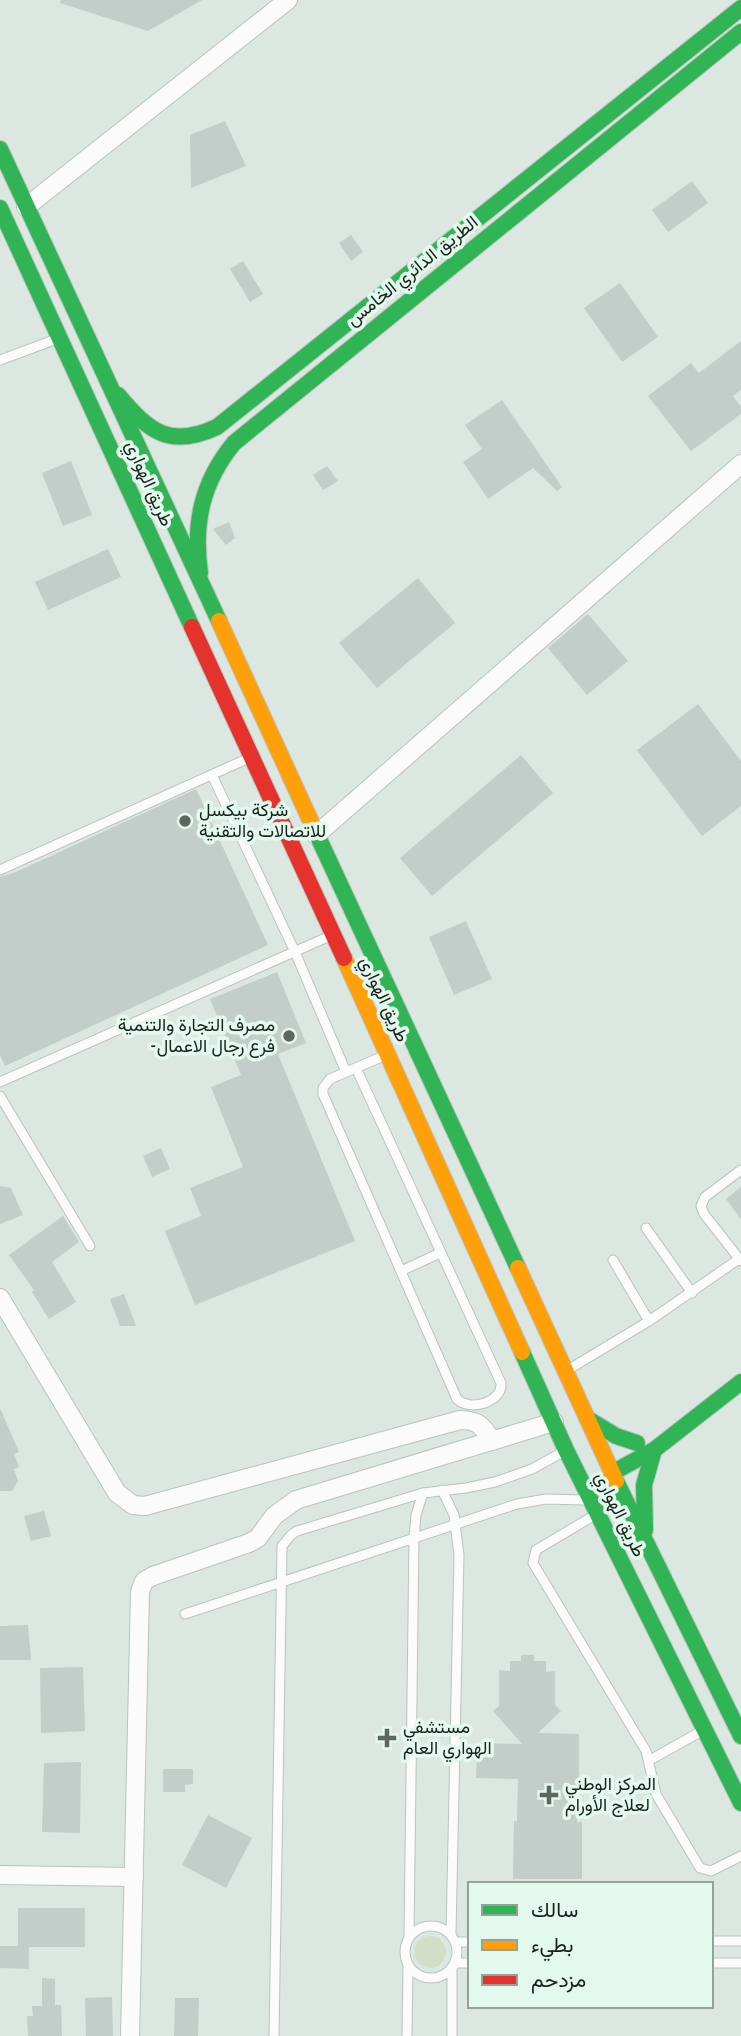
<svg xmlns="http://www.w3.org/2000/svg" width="741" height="2036" viewBox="0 0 741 2036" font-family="Overpass,Vazirmatn,sans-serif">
<rect width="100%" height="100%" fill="#dce7e1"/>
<!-- green -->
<circle fill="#d3dec6" cx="430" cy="1952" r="16"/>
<!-- building -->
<g fill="#c3cdc9">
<path d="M61,0H202L148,31L60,3Z"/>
<path d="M225,121L246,166L191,188L190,135Z"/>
<path d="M692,181L708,203L668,232L652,210Z"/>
<path d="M351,235L363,252L351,261L339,243Z"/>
<path d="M243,261L263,294L250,302L230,269Z"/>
<path d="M620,283L658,337L622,362L584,308Z"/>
<path d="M741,341V390L733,396L741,407V414L691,451L648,396L691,363L699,373Z"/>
<path d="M502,400L562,487L557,491L533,468L488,499L463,462L482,449L465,425Z"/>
<path d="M71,461L92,515L63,526L42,473Z"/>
<path d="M327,466L338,481L323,490L313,475Z"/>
<path d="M229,522L235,538L226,545L213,529Z"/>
<path d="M108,549L121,577L48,610L35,582Z"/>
<path d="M418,578L455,623L377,688L339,643Z"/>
<path d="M588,614L628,661L587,695L548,648Z"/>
<path d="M698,704L741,761V806L702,836L637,750Z"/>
<path d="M521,755L553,793L432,896L400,858Z"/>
<path d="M196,789L268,945L5,1066L0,1055V877L16,872Z"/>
<path d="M466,921L492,979L454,995L429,937Z"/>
<path d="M277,972L306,1043L278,1054L355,1241L195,1305L165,1231L201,1216L190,1188L243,1167L211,1087L241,1075L210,999Z"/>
<path d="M161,1148L170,1169L152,1177L143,1156Z"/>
<path d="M0,1186L11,1188L23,1215L0,1224Z"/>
<path d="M741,1187V1219L726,1199Z"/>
<path d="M63,1216L79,1242L52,1262L76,1302L49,1319L32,1292L34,1290L9,1255Z"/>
<path d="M124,1294L136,1326H120L110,1299Z"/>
<path d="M0,1408L19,1452L14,1454L19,1467L14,1469L18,1481L12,1491H0Z"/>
<path d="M44,1511L51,1536L31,1541L24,1516Z"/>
<path d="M28,1625L31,1660H0V1626Z"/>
<path d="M521,1655H534V1661H546V1672L555,1671V1705L561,1711L538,1733L579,1734V1780L584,1781V1793H578L577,1822H582V1879H513L514,1821H517L518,1779L476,1778L477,1743L522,1744L493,1711L499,1706V1670L510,1671V1661H521Z"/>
<path d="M83,1667L85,1731L41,1733L40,1668Z"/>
<path d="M81,1762L80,1833L42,1832L44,1763Z"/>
<path d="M163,1769H193V1784L185,1785V1792H163Z"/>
<path d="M208,1815L252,1838L226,1888L182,1865Z"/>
<path d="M18,1908H85V1947H29V1969L0,1968V1946H18Z"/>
<path d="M42,1978L55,1979V2005H61L62,2036H28L27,2016H33L32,2006H42Z"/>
<path d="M112,1997L113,2036H86L85,1998Z"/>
<path d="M175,1998H199L198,2036H174Z"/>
</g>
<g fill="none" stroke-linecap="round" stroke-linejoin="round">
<defs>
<g id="lane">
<path d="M0,360L54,340"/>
<path d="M212,775L295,952L346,1072"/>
<path d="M0,870L249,758"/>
<path d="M356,1068L501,1383C503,1402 470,1412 457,1399L323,1094V1088L330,1079L386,1055"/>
<path d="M0,1082L330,936"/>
<path d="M0,1096L90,1246"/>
<path d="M741,1170L705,1197L701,1206L704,1214L741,1261"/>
<path d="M646,1228L692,1293"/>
<path d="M613,1260L649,1321"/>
<path d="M401,1271L440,1253"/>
<path d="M571,1368L649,1321L739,1259"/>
<path d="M442,1490L454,1515L459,1555L451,1934"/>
<path d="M595,1515L536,1550L533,1563L646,1751L656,1794L700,1868L711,1871L741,1856"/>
<path d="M185,1614L517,1504L546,1499L584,1500"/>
<path d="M650,1760L700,1732"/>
<circle cx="431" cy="1952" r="26"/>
<path d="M409,1937L414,1538L416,1515L423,1493"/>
<path d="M711,1941H741"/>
<path d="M456,1942H470"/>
<path d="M456,1963H470"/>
<path d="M711,1963H741"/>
<path d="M452,1968V2036"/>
<path d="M274,2036L282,1546L291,1535L297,1531L423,1493L466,1488L495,1482L532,1469L561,1453"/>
<path d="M407,2036L408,1965"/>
</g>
<g id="street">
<path d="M26,207L288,0"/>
<path d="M316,835L741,464"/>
<path d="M0,1298L117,1493L133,1505L145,1506L460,1420C478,1420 483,1426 492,1441"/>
<path d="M0,1875L134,1877"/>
<path d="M130,2036L140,1592L144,1581L153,1576L249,1543L258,1538L274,1516L296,1500L554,1422"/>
</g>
<g id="fast">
<path d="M0,149L219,621"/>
<path d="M0,208L192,627"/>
<path d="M118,395C149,432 170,449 217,427L741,8"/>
<path d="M200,573C193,523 202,482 234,443L741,32"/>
<path d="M313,826L518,1268"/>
<path d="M522,1352L566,1450L741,1803"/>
<path d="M588,1419L616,1436L637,1443"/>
<path d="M612,1473L654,1450L741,1382"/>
<path d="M616,1481L741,1736"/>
<path d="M645,1530L644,1485L654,1450"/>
</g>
<g id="slow">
<path d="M219,621L313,826"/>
<path d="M344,958L522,1352"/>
<path d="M518,1268L616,1481"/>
</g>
<path id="jam" d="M192,627L344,958"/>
</defs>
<!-- lane casing -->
<use href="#lane" stroke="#bbc3bf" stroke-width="11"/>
<!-- street casing -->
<use href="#street" stroke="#bbc3bf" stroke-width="20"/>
<!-- fast casing -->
<use href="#fast" stroke="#bbc3bf" stroke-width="18"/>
<!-- slow casing -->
<use href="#slow" stroke="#bbc3bf" stroke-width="18"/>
<!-- jam casing -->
<use href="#jam" stroke="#bbc3bf" stroke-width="18"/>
<!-- lane -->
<use href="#lane" stroke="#fafbfa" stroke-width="9"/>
<!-- street -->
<use href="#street" stroke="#fafbfa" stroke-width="18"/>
<!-- fast -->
<use href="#fast" stroke="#30b455" stroke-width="16"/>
<!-- slow -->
<use href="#slow" stroke="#ff9f0a" stroke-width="16"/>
<!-- jam -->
<use href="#jam" stroke="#e5322d" stroke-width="16"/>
</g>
<!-- markers -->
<g fill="#5e6662" stroke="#e4f9ed" stroke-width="2.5">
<circle cx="185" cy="821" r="7"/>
<circle cx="289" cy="1036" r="7"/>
<path d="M383.5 1727.5h7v7h7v7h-7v7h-7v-7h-7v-7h7z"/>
<path d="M545.5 1784.5h7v7h7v7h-7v7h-7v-7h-7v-7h7z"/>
</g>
<g text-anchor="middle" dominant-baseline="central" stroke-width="7" stroke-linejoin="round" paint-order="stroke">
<!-- street labels -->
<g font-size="18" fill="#1a211d" stroke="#e4f9ed">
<text transform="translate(413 272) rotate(-39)">الطريق الدائري الخامس</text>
<text transform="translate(148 484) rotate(66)">طريق الهواري</text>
<text transform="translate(383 1000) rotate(65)">طريق الهواري</text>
<text transform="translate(619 1515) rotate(64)">طريق الهواري</text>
</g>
<!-- poi labels -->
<g font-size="18" fill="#1a211d" stroke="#e4f9ed" text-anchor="start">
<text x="199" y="811">شركة بيكسل<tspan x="199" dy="21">للاتصالات والتقنية</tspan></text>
<text x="275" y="1026" text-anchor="end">مصرف التجارة والتنمية<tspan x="275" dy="21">-فرع رجال الاعمال</tspan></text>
<text x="403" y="1728">مستشفي<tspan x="403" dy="21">الهواري العام</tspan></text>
<text x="565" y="1785">المركز الوطني<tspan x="565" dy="21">لعلاج الأورام</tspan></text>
</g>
</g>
<!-- legend -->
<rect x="468" y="1882" width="245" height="126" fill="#e4f9ed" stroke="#93a39a" stroke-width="2"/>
<rect x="482" y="1905" width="35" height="10" fill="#30b455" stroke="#93a39a" stroke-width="2"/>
<text x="531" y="1917" font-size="21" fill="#1a211d">سالك</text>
<rect x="482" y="1940" width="35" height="10" fill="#ff9f0a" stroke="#93a39a" stroke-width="2"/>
<text x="531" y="1952" font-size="21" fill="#1a211d">بطيء</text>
<rect x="482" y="1975" width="35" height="10" fill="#e5322d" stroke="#93a39a" stroke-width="2"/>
<text x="531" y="1987" font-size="21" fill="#1a211d">مزدحم</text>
</svg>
